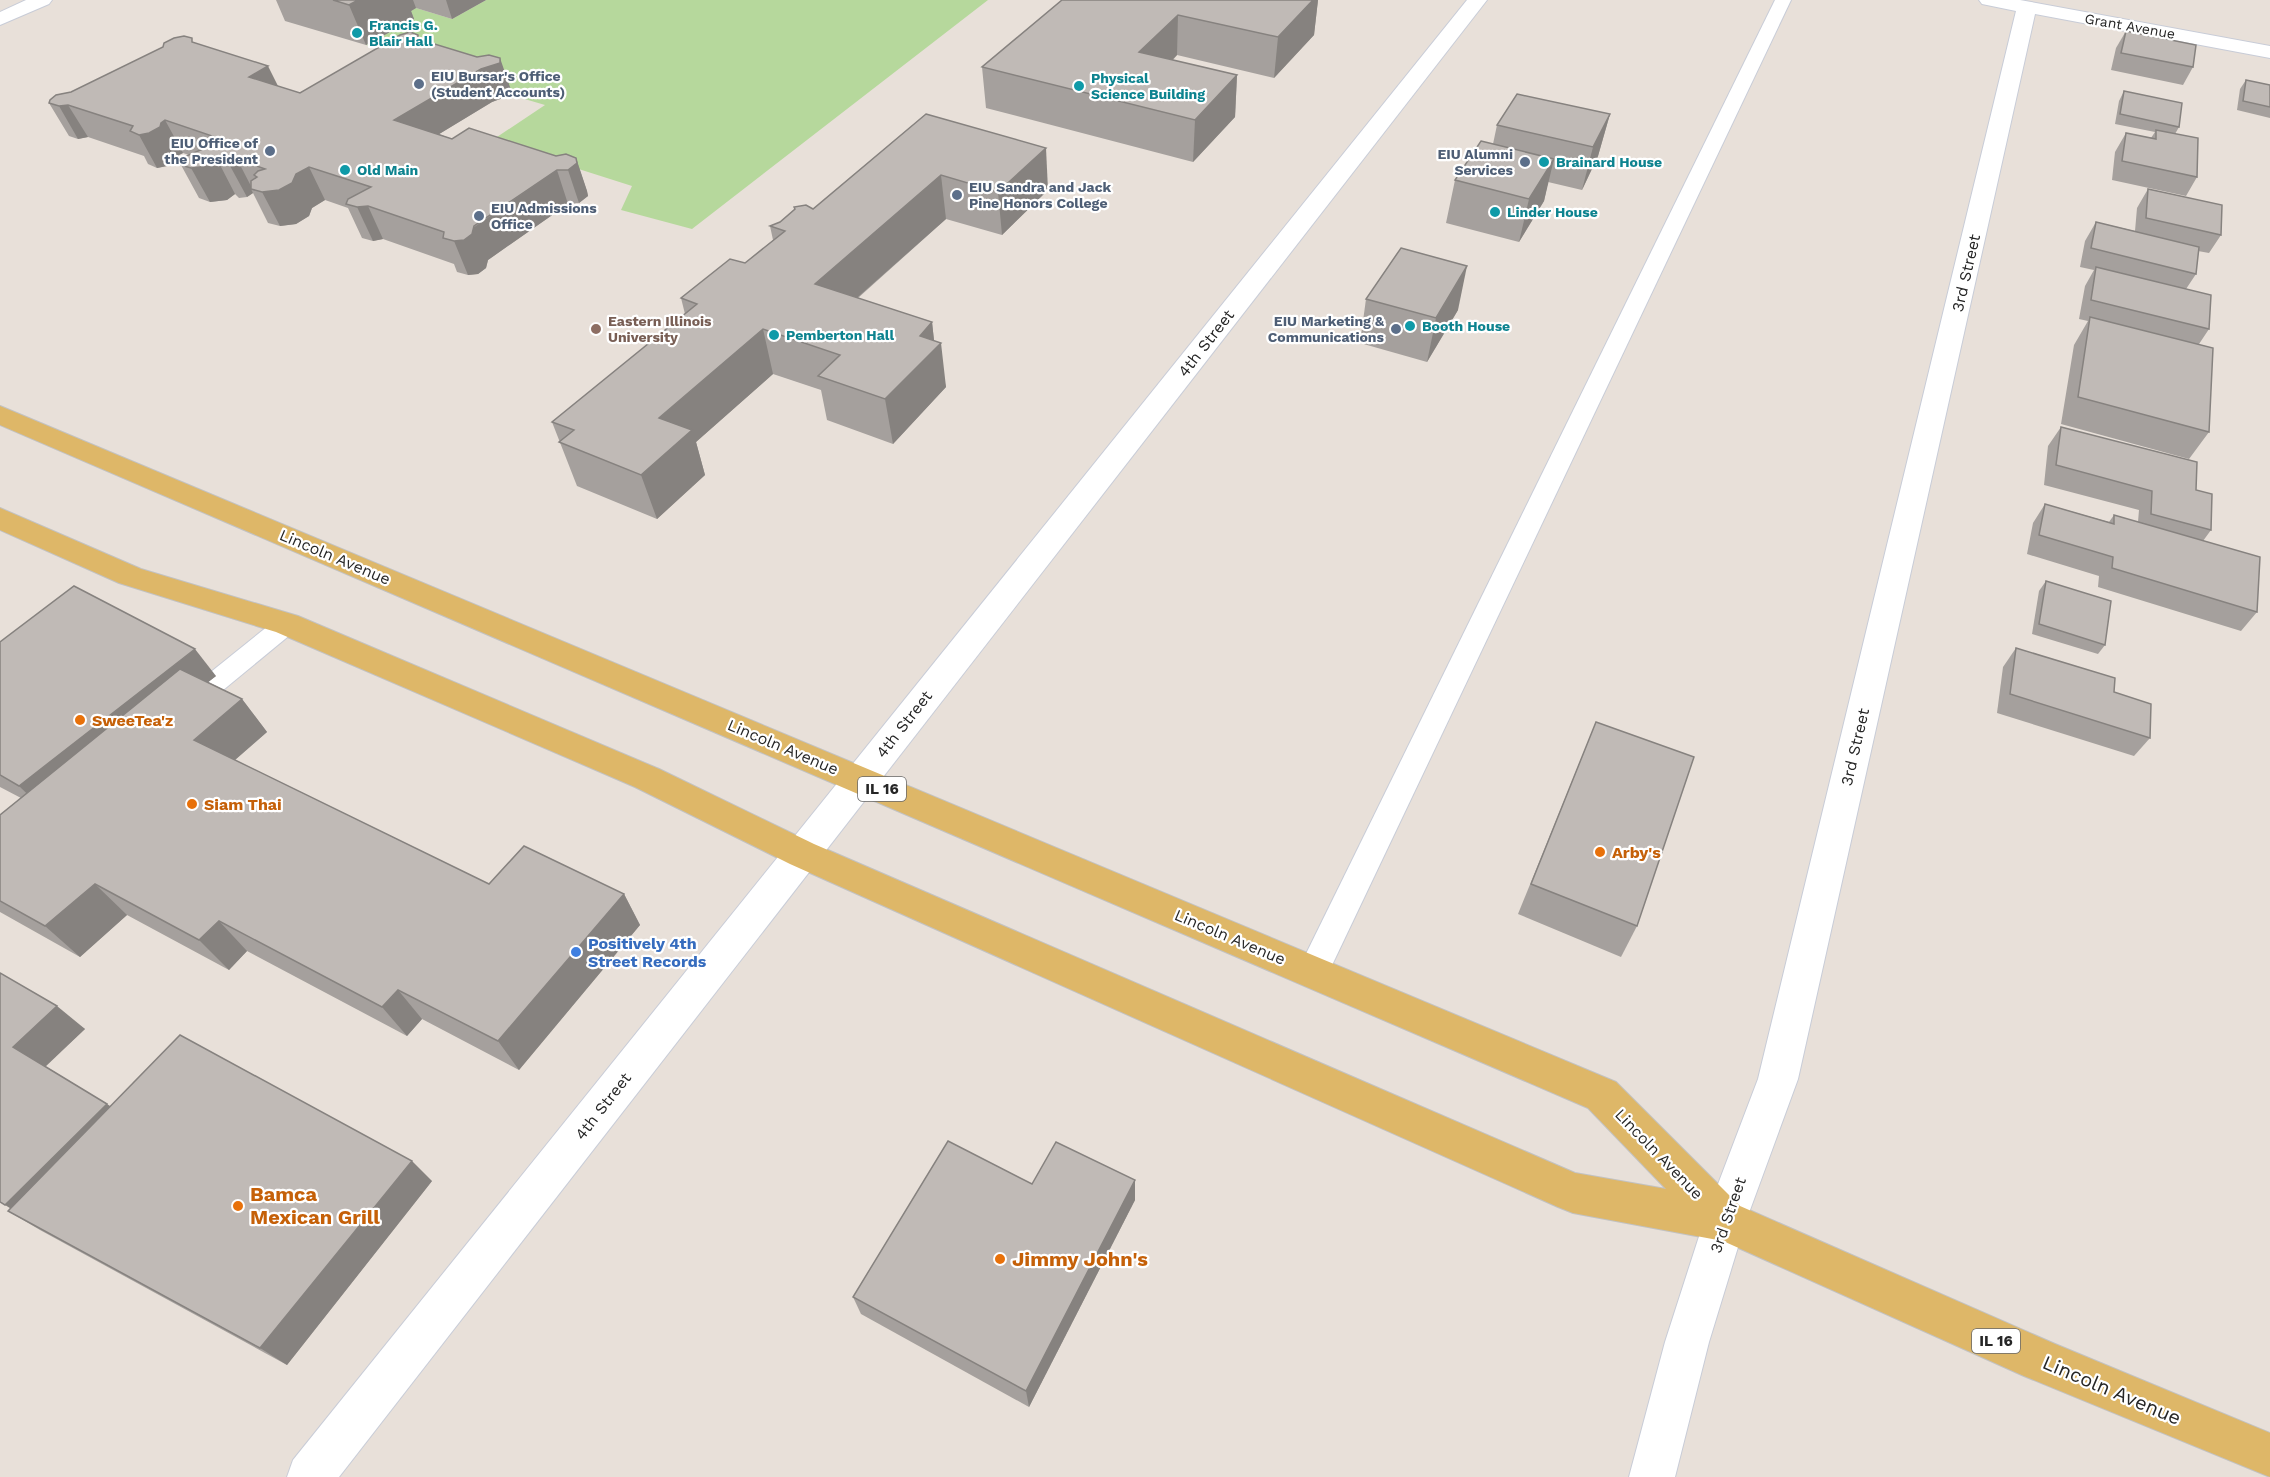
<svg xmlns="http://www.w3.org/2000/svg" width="2270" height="1477" viewBox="0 0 2270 1477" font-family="'Work Sans',sans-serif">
<rect width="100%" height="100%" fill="#e8e0d9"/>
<!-- green -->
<path fill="#b6d89c" d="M486,0H988L692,229L621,210L632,186L491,141L545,105L511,95V90L366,45L413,19L403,15L416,8L452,19Z"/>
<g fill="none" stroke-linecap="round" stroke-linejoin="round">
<defs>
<g id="service">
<path d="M1775,0H1791L1324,982L1313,985L1302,982L1298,972L1302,962Z"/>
<path d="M287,615L296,618L300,624L296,630L194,714L185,717L176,714L172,707L176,700L278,618Z"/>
</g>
<g id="minor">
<path d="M26,0H52L49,4L0,25V12Z"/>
<path d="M1979,0H2020L2270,46V58L2035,14L1798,1079L1746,1221L1709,1342L1675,1477H1629L1665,1342L1704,1221L1758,1079L2016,11L1982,4Z"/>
</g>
<path id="tertiary" d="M1467,0H1487L339,1477H287L293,1460Z"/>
<path id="primary" d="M0,406L1616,1082L1740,1206L2055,1344L2270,1433V1477L2024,1376L1723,1241L1573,1213L1558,1207L790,864L635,787L276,632L119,583L0,530V508L141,569L298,616L659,769L814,844L1575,1173L1666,1189L1588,1108L0,425Z"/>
</defs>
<!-- service casing -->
<use href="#service" stroke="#c8ccd7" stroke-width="2"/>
<!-- minor casing -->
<use href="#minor" stroke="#c8ccd7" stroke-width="2"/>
<!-- tertiary casing -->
<use href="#tertiary" stroke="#c8ccd7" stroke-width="2"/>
<!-- primary casing -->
<use href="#primary" stroke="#c2c2c2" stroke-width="2"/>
<!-- service -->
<use href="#service" fill="#fff" fill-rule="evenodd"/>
<!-- minor -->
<use href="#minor" fill="#fff" fill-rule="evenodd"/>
<!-- tertiary -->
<use href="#tertiary" fill="#fff" fill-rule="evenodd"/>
<!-- primary -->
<use href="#primary" fill="#deb768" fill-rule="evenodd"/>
</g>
<!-- wall -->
<g fill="#a5a09d">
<path d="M276,0H486L452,19L416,8L411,11L414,19L366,45L285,21Z"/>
<path d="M1062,0H1318L1314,35L1274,78L1177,55L1173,60L1237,75L1235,117L1193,162L986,108L982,67Z"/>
<path d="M2126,31L2193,67L2183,85L2111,70L2116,48Z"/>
<path d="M418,35L420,40L511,90V95L492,102L439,134L452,139L556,156L576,158L587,191L588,196L579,203L568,204L488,260L486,268L478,274L468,275L457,272L454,264L383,239L373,241L362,238L348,208L325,200L312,208L309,216L296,224L280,226L268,223L253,193L247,197L239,198L235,194L227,200L210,202L199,198L181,165L189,155L183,153L179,155V160L167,166L157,168L148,164L144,156L88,137L78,139L69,136L49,103L71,92L194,43L278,86L300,93Z"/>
<path d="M2246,80L2270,85V118L2237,110L2240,89Z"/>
<path d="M2124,91L2179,127L2175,134L2197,177L2186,196L2112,180L2115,152L2126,133L2151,138L2155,132L2115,124L2119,101Z"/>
<path d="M926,114L1048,190L1002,235L946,219L858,298L932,322L934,341L946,387L893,444L827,420L821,390L773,374L696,442L705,475L657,519L577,486L552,422L685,314L681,298L745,263L773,240L770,226L780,222L794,210V207L813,209Z"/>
<path d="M1610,114L1598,156L1582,190L1548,182L1544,201L1519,242L1446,223L1455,180L1493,144L1497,125Z"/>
<path d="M2148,189L2221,235L2209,253L2198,251L2196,274L2186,289L2209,329L2199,344L2209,432L2189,459L2061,424L2074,345L2088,321L2079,319L2085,286L2094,270L2080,267L2085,241L2096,222L2135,231L2137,208Z"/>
<path d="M1366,299L1458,310L1427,362L1360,343Z"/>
<path d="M2061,427L2196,490L2211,530L2203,541L2257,612L2241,631L2098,587L2099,576L2027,554L2033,523L2045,504L2109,522L2114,515L2138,522L2139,510L2044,485L2048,446Z"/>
<path d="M2046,581L2105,645L2098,654L2032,634L2039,591Z"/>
<path d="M0,642L216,676L208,682L242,699L267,732L235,760L489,884L624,894L640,925L519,1070L422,1019L407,1036L247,951L229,970L127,915L80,957L0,912V815L21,798L0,787Z"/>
<path d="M2016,648L2150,738L2134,756L1997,713L2003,667Z"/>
<path d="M1596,722L1637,926L1621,957L1518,914Z"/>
<path d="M0,973L85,1029L45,1066L110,1106L432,1181L287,1365L40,1230L8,1211L10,1208Z"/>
<path d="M1032,1184L1135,1200L1029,1407L861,1314L853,1297Z"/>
</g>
<!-- shaded-wall -->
<g fill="#86827f">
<path d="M358,0H413L416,8L411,11L414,19L366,45L349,5Z"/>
<path d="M446,0H486L452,19Z"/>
<path d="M1313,0H1318L1314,35L1274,78L1278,37Z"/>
<path d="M1178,15L1177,55L1139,93V52Z"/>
<path d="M500,58L511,90V95L492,102L408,153L394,120Z"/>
<path d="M268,66L284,98L249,77Z"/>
<path d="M1237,75L1235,117L1193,162L1195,120Z"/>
<path d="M68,105L88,137L78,139L59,106Z"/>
<path d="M1610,114L1598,156L1582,190L1593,147Z"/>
<path d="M165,120L183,153L179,155V160L167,166L157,168L139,135Z"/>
<path d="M1046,148L1048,190L1002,235L998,192Z"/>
<path d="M576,158L587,191L588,196L579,203L568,170Z"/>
<path d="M237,159L253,190L251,189L253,193L247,197L229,164Z"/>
<path d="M1554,159L1544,201L1519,242L1529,199Z"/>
<path d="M218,161L235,194L227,200L210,202L191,168Z"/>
<path d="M309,167L325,200L312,208L309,216L296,224L280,226L262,192Z"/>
<path d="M557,170L568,204L488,260L486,268L478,274L468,275L454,241Z"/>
<path d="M941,175L946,219L824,327L815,284Z"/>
<path d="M368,206L383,239L373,241L357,207Z"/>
<path d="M1467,266L1458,310L1427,362L1436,318Z"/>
<path d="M932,322L935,349L941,343L946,387L893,444L885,399L920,336Z"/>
<path d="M763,329L773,374L696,442L705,475L657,519L641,475L659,418Z"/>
<path d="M195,649L216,676L45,811L19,786Z"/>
<path d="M242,699L267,732L220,773L194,740Z"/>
<path d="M95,884L127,915L80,957L45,926Z"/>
<path d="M624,894L640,925L519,1070L498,1041Z"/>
<path d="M219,921L247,951L229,970L199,940Z"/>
<path d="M398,990L422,1019L407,1036L382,1007Z"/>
<path d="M57,1006L85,1029L43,1069L13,1047Z"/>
<path d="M107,1104L136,1126L37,1225L5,1205Z"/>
<path d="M412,1161L432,1181L287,1365L260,1348Z"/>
<path d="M1135,1180V1200L1029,1407L1026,1391Z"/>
</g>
<!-- building -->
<g fill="#c0bab6" stroke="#86827f" stroke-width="1.5">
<path d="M333,0H358L349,5Z"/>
<path d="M1062,0H1313L1278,37L1178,15L1139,52L1237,75L1195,120L982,67Z"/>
<path d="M2126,31L2196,45L2193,67L2121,53Z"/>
<path d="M410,32L418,35V39L477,57L489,55L500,58V63L481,69L394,120L452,139L469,128L556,156L566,154L576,158L577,163L568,170H557L474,226L472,234L464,240L454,241L443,238L444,232L368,206L357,207L346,204L348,199L371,187L309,167L296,174L292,183L279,190L262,192L251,189V181L257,177L254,175L258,171L265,169L237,159L229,164H222L218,161L209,166L191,168L181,165L184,157L224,140L165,120L161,123L160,127L149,133L139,135L130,131L133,126L68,105L59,106L49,103L50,100L56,95L71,92L163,47L164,43L174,38L184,36L192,38V42L268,66L249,77L300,93L400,35Z"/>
<path d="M2246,80L2270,85V107L2243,101Z"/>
<path d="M2124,91L2182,103L2179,127L2120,114Z"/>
<path d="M1517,94L1610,114L1593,147L1497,125Z"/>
<path d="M926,114L1046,148L998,192L941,175L815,284L932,322L920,336L941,343L885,399L818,376L840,355L763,329L659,418L692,430L641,475L559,442L574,430L552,422L697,304L681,298L730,259L745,263L785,231L770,226L780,222L795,209L794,207L806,205L813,209Z"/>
<path d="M2156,130L2198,138L2197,177L2122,161L2126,133L2156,139Z"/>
<path d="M1481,141L1554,159L1529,199L1455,180Z"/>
<path d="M2148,189L2222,205L2221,235L2146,218Z"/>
<path d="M2096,222L2199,247L2196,274L2091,248Z"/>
<path d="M1401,248L1467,266L1436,318L1366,299Z"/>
<path d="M2096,267L2211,295L2209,329L2091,300Z"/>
<path d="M2090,317L2213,348L2209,432L2078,397Z"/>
<path d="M2061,427L2197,462L2196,490L2212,494L2211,530L2151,514L2152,491L2056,465Z"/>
<path d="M2045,504L2114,524V515L2260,557L2257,612L2112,568L2113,557L2039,535Z"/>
<path d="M2046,581L2111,601L2105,645L2039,624Z"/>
<path d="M74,586L195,649L19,786L0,775V642Z"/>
<path d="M2016,648L2115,678L2114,692L2151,704L2150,738L2010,694Z"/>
<path d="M180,669L242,699L194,740L489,884L524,846L624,894L498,1041L398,990L382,1007L219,921L199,940L95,884L45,926L0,901V815Z"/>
<path d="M1596,722L1694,757L1637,926L1531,884Z"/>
<path d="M0,973L57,1006L13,1047L107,1104L5,1205L0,1202Z"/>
<path d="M180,1035L412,1161L260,1348L8,1211Z"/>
<path d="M948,1141L1032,1184L1056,1142L1135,1180L1026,1391L853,1297Z"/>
</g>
<!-- markers -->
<g fill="#0f9aa8" stroke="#fff" stroke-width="2">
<circle cx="357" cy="33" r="6"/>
<circle cx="1079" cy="86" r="6"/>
<circle cx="1544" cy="162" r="6"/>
<circle cx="345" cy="170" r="6"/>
<circle cx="1495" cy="212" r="6"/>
<circle cx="1410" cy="326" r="6"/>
<circle cx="774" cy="335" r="6"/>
</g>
<g fill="#5c6f8a" stroke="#fff" stroke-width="2">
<circle cx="419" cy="84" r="6"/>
<circle cx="270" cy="151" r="6"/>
<circle cx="1525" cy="162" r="6"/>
<circle cx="957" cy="195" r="6"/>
<circle cx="479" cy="216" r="6"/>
<circle cx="1396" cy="329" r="6"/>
</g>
<circle fill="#8d6e63" stroke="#fff" stroke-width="2" cx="596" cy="329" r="6"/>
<g fill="#e8710a" stroke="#fff" stroke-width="2">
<circle cx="80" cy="720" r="6"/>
<circle cx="192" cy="804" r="6"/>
<circle cx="1600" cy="852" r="6"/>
<circle cx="238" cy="1206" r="6"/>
<circle cx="1000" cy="1259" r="6"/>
</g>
<circle fill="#3f7fe0" stroke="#fff" stroke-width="2" cx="576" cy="952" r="6"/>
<g text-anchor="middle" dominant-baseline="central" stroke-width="4.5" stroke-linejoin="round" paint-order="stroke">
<!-- far-culture labels -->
<g font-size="14" font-weight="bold" fill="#0d838f" stroke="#fff" text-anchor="start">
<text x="369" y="25">Francis G.<tspan x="369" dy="16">Blair Hall</tspan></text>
<text x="1091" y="78">Physical<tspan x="1091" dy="16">Science Building</tspan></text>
<text x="1556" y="162">Brainard House</text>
<text x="357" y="170">Old Main</text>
<text x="1507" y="212">Linder House</text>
<text x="1422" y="326">Booth House</text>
<text x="786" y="335">Pemberton Hall</text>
</g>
<!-- far-street labels -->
<g font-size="14" fill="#262626" stroke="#fff">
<text transform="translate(2130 26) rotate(10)">Grant Avenue</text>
</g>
<!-- far-service labels -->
<g font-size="14" font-weight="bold" fill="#4e5e75" stroke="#fff" text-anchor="start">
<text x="431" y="76">EIU Bursar's Office<tspan x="431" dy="16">(Student Accounts)</tspan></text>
<text x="258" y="143" text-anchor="end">EIU Office of<tspan x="258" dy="16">the President</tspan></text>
<text x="1513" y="154" text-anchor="end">EIU Alumni<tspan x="1513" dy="16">Services</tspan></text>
<text x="969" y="187">EIU Sandra and Jack<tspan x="969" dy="16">Pine Honors College</tspan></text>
<text x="491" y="208">EIU Admissions<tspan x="491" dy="16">Office</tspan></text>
<text x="1384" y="321" text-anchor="end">EIU Marketing &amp;<tspan x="1384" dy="16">Communications</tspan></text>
</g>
<!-- far-education labels -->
<g font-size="14" font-weight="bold" fill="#785e54" stroke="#fff" text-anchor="start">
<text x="608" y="321">Eastern Illinois<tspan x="608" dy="16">University</tspan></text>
</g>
<!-- shield labels -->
<g fill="#fff" stroke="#676767" stroke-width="1.5">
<rect x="858" y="777" width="48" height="24" rx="4.5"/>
<rect x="1972" y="1329" width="48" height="24" rx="4.5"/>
</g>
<g font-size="15" font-weight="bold" fill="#262626">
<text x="882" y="789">IL 16</text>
<text x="1996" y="1341">IL 16</text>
</g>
<!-- street labels -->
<g font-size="16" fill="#262626" stroke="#fff">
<text transform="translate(1966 273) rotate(-77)">3rd Street</text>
<text transform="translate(1206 343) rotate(-52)">4th Street</text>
<text transform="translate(335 557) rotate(23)">Lincoln Avenue</text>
<text transform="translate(904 724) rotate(-52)">4th Street</text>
<text transform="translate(783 747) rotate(23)">Lincoln Avenue</text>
<text transform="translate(1855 747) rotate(-77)">3rd Street</text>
<text transform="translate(1230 937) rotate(23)">Lincoln Avenue</text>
<text transform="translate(603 1106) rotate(-52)">4th Street</text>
<text transform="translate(1659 1154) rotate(46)">Lincoln Avenue</text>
<text transform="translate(1728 1215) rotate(-71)">3rd Street</text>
</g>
<!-- food labels -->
<g font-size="16" font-weight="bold" fill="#c56008" stroke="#fff" text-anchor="start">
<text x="92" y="720">SweeTea'z</text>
<text x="204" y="804">Siam Thai</text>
<text x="1612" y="852">Arby's</text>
</g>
<!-- shop labels -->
<g font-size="16" font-weight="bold" fill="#366cbe" stroke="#fff" text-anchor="start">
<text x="588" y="943">Positively 4th<tspan x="588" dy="18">Street Records</tspan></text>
</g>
<!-- near-food labels -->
<g font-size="20" font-weight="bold" fill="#c56008" stroke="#fff" text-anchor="start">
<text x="250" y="1194">Bamca<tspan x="250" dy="23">Mexican Grill</tspan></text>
<text x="1012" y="1259">Jimmy John's</text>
</g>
<!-- near-street labels -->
<g font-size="20" fill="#262626" stroke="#fff">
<text transform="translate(2112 1390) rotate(23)">Lincoln Avenue</text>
</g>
</g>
</svg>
